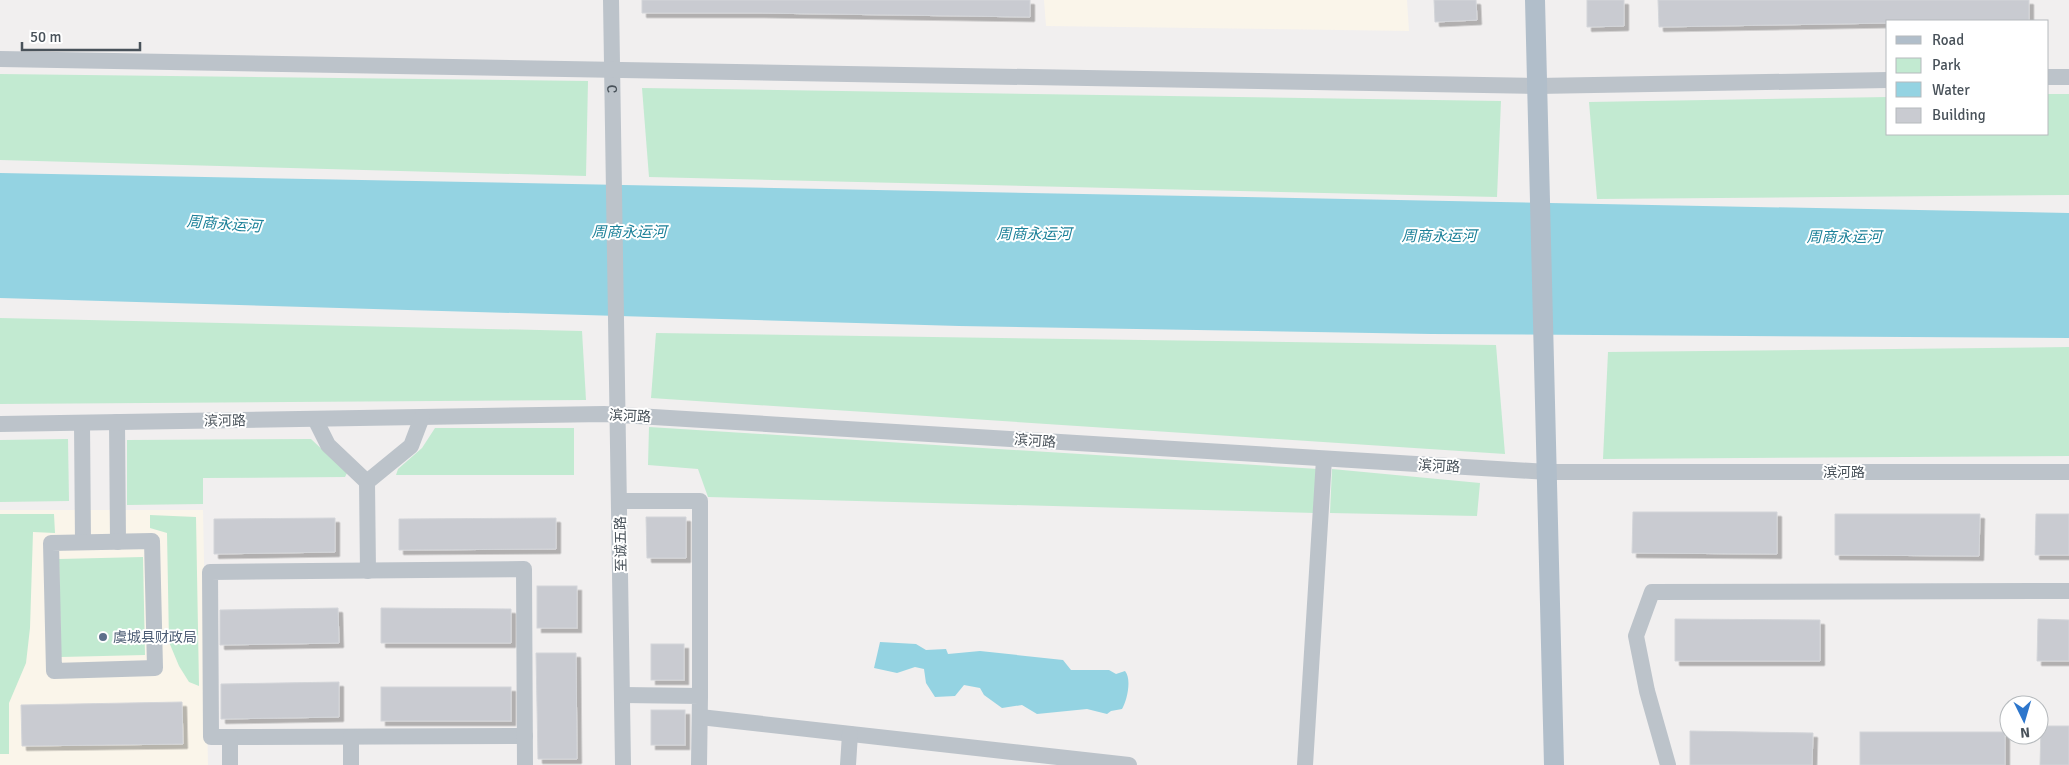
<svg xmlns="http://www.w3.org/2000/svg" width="2069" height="765" viewBox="0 0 2069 765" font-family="Signika,'Noto Sans SC',sans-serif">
<defs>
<filter id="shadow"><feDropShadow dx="4.5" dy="4.5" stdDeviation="0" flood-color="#0004"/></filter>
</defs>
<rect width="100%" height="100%" fill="#f1efef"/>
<!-- commercial -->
<g fill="#faf5ea">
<path d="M1044,0H1407L1409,31L1046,26Z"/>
<path d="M0,510H203L208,765H0Z"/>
</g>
<!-- green -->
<g fill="#c2ead1">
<path d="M0,74L588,81L586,176L0,160Z"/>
<path d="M642,88L1501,101L1497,197L649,177Z"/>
<path d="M2048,94H2069V195L1597,199L1589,102L1888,97V134H2048Z"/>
<path d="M0,318L582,331L586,400L0,404Z"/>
<path d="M656,333L1496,345L1505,454L651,398Z"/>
<path d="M2069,347V456L1603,459L1608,352Z"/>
<path d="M649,427L1318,469L1315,513L708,497L698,469L648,465Z"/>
<path d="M435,428H574V475H396L398,469L422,448Z"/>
<path d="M68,439L69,501L0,502V440Z"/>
<path d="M311,439L347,473L345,477L203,478V504L127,505V440Z"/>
<path d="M1332,469L1480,483L1477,516L1330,513Z"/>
<path d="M0,514H54L55,533L33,532L30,628L26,663L9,703V754H0Z"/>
<path d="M150,515L196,517L199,686L189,682L179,666L169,642L167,533L150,528Z"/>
<path d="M143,557L145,655L61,657L59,559Z"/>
</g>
<!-- water -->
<g fill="#94d3e2">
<path d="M0,173L2069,213V338L1431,334L959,326L0,298Z"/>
<path d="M880,642L916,644L926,650L946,649L948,654L980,651L1063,660L1071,670H1109L1116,674L1125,671C1132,679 1127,701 1122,709L1111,711L1107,714L1087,709L1037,714L1022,705L1002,708L984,695L980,688L964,685L955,696L935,697L926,683L924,669L915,667L897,673L874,668Z"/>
</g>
<!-- building -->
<g fill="#c9cbd1" stroke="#d3d5d9" filter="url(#shadow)">
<path d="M642,0H1030V17L760,13H642Z"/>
<path d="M1434,0H1476L1477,20L1435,22Z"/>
<path d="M1587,0H1624V26L1587,27Z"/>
<path d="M1658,0H2029V21H1888V23L1659,27Z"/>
<path d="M1633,512H1777V554L1632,553Z"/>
<path d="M1835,514H1980L1979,556L1835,555Z"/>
<path d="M2036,514H2069V555H2035Z"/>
<path d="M646,517H686V558H647Z"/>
<path d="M335,518V552L214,554V519Z"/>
<path d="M556,518V549L399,550V519Z"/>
<rect x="537" y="586" width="40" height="42"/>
<path d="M338,608L339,643L220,645V610Z"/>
<path d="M381,608L511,609V643H381Z"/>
<path d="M1675,619L1820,620V661H1675Z"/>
<path d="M2038,619L2069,620V661H2037Z"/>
<rect x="651" y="644" width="33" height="36"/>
<path d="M536,653H576L577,759H538Z"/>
<path d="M339,682V717L221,719V684Z"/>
<rect x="381" y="687" width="130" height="34"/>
<path d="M182,702L183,744L22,746L21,705Z"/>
<rect x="651" y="710" width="34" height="35"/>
<path d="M2041,726H2069V765H2040Z"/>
<path d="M1690,731L1813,733L1812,765H1690Z"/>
<rect x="1860" y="732" width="145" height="33"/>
</g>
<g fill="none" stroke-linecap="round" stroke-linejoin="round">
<!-- minor -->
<g stroke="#bcc3ca" stroke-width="16">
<path id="s1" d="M611,0L623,765"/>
<path d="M0,59L1537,86L1888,80"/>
<path d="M2048,77H2069"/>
<path d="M315,419L328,445L367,482"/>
<path d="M117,422L118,542"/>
<path d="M82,423L83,542"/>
<path d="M0,424L604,414L1548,472H2069"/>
<path d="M620,501H700V696"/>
<path d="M152,541L155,668L54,671L51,543Z"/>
<path d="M368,571L367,482L411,446L422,417"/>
<path d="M623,695L700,696L699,765"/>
<path d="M700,717L1129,765"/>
<path d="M230,737L525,736"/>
<path d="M351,737V765"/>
<path d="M230,765V737H211L210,572L524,569L525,765"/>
<path d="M848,765L850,734"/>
<path d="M1305,765L1324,459"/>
<path d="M1668,765L1647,691L1636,636L1652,592L2069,591"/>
</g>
<!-- major -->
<path stroke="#b1beca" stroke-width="20" d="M1535,0L1554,765"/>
</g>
<!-- markers -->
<circle fill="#5c6f8a" stroke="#fff" stroke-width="2" cx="103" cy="637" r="5"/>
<g text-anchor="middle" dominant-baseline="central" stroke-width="4" stroke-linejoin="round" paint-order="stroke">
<!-- street labels -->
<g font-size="14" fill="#49525a" stroke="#fff">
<text stroke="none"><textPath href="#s1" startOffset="89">C</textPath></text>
<text transform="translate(630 416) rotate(3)">滨河路</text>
<text transform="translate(225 421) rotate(-1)">滨河路</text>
<text transform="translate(1035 441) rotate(4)">滨河路</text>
<text transform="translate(1439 466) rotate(3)">滨河路</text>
<text x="1844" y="472">滨河路</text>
<text transform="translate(621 544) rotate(-91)">至诚五路</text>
</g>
<!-- service labels -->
<g font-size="14" fill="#4e5e75" stroke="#fff" text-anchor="start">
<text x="113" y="637">虞城县财政局</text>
</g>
<!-- water labels -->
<g font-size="15" font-style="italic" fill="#1c8199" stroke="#fff">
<text transform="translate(224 224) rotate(4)">周商永运河</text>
<text x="629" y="232">周商永运河</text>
<text x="1034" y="234">周商永运河</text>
<text x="1439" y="236">周商永运河</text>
<text x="1844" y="237">周商永运河</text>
</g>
</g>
<!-- legend -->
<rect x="1886" y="20" width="162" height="115" fill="#ffffff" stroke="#b6babd"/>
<rect x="1896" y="36" width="25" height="8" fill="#b1beca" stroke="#b6babd"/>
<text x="1932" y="45" font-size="15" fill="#49525a">Road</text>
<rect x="1896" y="58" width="25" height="15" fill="#c2ead1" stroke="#b6babd"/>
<text x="1932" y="70" font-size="15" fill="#49525a">Park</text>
<rect x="1896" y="82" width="25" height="15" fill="#94d3e2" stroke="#b6babd"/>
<text x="1932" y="95" font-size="15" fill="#49525a">Water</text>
<rect x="1896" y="108" width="25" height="15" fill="#c9cbd1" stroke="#b6babd"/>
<text x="1932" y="120" font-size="15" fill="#49525a">Building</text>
<!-- north arrow -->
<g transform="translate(2024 720) rotate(175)"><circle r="24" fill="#ffffff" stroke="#b6babd"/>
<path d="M0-4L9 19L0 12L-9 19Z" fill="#2d76cc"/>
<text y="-8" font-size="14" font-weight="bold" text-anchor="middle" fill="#49525a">N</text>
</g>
<!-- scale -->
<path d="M22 42v8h118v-8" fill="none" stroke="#49525a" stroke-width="2.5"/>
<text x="30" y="42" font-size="15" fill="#49525a" stroke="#ffffff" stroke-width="4" paint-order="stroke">50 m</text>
</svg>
